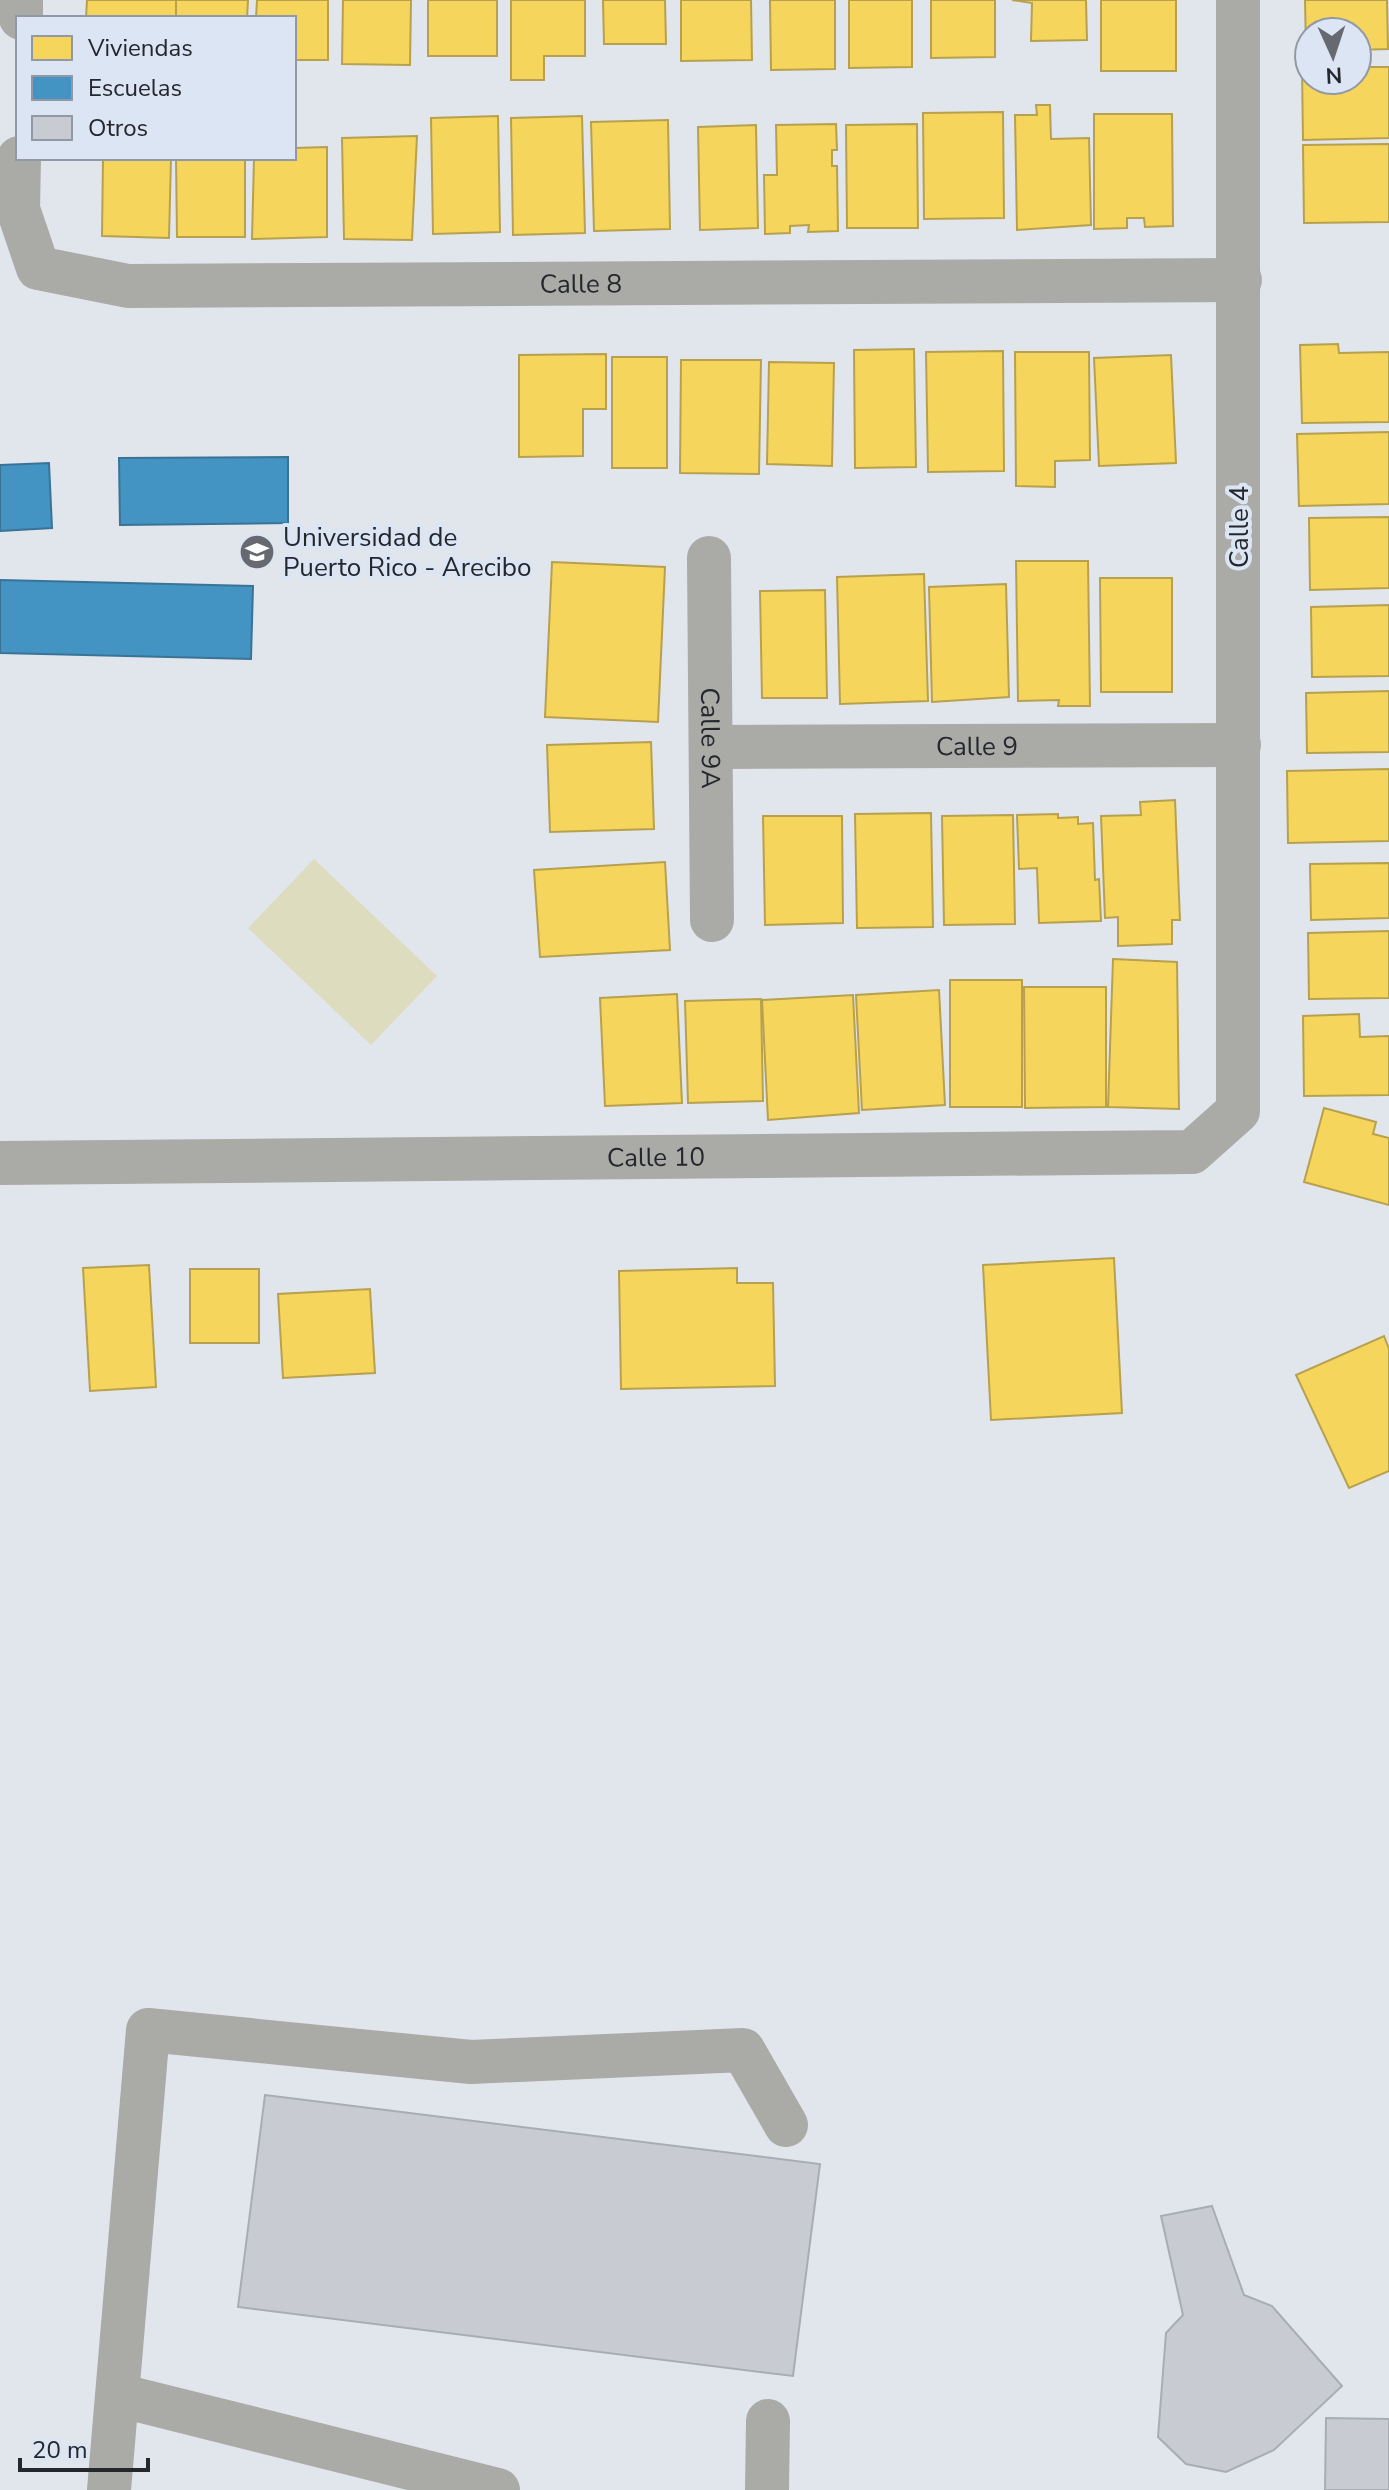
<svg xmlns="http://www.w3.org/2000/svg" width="1389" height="2490" viewBox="0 0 1389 2490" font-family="'Nunito Sans',sans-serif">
<rect width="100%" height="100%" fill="#e1e6ed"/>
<!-- green -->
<path fill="#dddcbf" d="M314,859L437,976L371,1045L248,928Z"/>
<!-- homes -->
<g fill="#f6d55c" stroke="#b7a14e" stroke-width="2">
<path d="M87,0H176V18H86Z"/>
<path d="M176,0H248L247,18H176Z"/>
<path d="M257,0H328V60H294V18H256Z"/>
<path d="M343,0H411L410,65L342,64Z"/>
<rect x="428" y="0" width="69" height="56"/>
<path d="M511,0H585V56H544V80H511Z"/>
<path d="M603,0H665L666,44H604Z"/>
<path d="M681,0H751L752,60L681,61Z"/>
<path d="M770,0H835V69L771,70Z"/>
<path d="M849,0H912V67L849,68Z"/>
<path d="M931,0H995V57L931,58Z"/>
<path d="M1012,0H1086L1087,40L1031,41L1032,3Z"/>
<rect x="1101" y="0" width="75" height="71"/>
<path d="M1305,0H1387L1388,49L1357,50V32H1309V50H1306Z"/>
<path d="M1357,67H1389V138L1303,140L1302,68H1309V80H1357Z"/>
<path d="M1036,105H1050L1051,139L1089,138L1091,225L1017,230L1015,115H1037Z"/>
<path d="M1003,112L1004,218L924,219L923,113Z"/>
<path d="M1094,114H1172L1173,226L1145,227L1144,218H1127V228L1094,229Z"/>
<path d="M498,116L500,232L433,234L431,118Z"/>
<path d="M582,116L585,233L513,235L511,118Z"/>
<path d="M668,120L670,229L594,231L591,122Z"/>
<path d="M836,124L837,150H832V166H837L838,231L808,232L809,225L790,226V233L765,234L764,175H777L776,125Z"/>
<path d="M917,124L918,228H847L846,125Z"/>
<path d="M756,125L758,228L700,230L698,127Z"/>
<path d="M417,136L412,240L344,239L342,138Z"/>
<path d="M1389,144V222L1304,223L1303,145Z"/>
<path d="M327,147V237L252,239L254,158H294V148Z"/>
<path d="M103,158H171L169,238L102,236Z"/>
<path d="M176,158H245V237H177Z"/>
<path d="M1338,344L1339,353L1389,352V422L1302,423L1300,345Z"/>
<path d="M914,349L916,467L855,468L854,350Z"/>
<path d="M1003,351L1004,471L928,472L926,352Z"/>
<path d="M1015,352H1089L1090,460L1055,461V487L1016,486Z"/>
<path d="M606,354V409H583V456L519,457V355Z"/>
<path d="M1171,355L1176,463L1099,466L1094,358Z"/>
<rect x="612" y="357" width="55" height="111"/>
<path d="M681,360H761L759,474L680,473Z"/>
<path d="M769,362L834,363L832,466L767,464Z"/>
<path d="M1389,432V504L1299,506L1297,434Z"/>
<path d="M1389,517V588L1310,590L1309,518Z"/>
<path d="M1016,561H1088L1090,706H1058L1059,700L1018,701Z"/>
<path d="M552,562L665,567L658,722L545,717Z"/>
<path d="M924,574L928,701L840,704L837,577Z"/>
<path d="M1100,578H1172V692H1101Z"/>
<path d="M1006,584L1009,697L932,702L929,587Z"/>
<path d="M825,590L827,698H762L760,591Z"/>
<path d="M1389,605V676L1312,677L1311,607Z"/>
<path d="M1389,691V752L1307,753L1306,693Z"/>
<path d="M651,742L654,829L550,832L547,745Z"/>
<path d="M1389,769V841L1288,843L1287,771Z"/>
<path d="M1175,800L1180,920H1172V944L1118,946V917L1105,918L1101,816L1141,815L1140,802Z"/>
<path d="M931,813L933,927L857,928L855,814Z"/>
<path d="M1058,814V818L1078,817V824L1093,823L1095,880L1099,879L1101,921L1039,923L1037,868L1019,869L1017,815Z"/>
<path d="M1013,815L1015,924L944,925L942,816Z"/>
<path d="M763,816H842L843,923L765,925Z"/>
<path d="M665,862L670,950L540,957L534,870Z"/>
<path d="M1389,863V918L1311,920L1310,864Z"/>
<path d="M1389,931V998L1309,999L1308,933Z"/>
<path d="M1113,959L1177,962L1179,1109L1108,1107Z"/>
<rect x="950" y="980" width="72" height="127"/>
<path d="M1024,987H1106V1107L1025,1108Z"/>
<path d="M939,990L945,1105L862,1110L856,995Z"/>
<path d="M677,994L682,1103L605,1106L600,998Z"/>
<path d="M853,995L859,1113L768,1120L762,1000Z"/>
<path d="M761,999L763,1101L688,1103L685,1001Z"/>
<path d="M1359,1014L1360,1037L1389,1036V1095L1304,1096L1303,1016Z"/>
<path d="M1324,1108L1376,1122L1373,1134L1389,1138V1205L1304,1182Z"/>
<path d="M1114,1258L1122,1413L991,1420L983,1265Z"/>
<path d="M149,1265L156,1387L90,1391L83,1268Z"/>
<path d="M737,1268V1283H773L775,1386L621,1389L619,1271Z"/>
<rect x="190" y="1269" width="69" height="74"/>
<path d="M370,1289L375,1373L283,1378L278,1294Z"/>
<path d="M1384,1336L1389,1349V1471L1349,1488L1296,1375Z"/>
</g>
<!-- schools -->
<g fill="#4393c3" stroke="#3a7396" stroke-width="2">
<path d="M288,457V523L120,525L119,458Z"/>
<path d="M49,463L52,528L0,531V465Z"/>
<path d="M0,580L253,586L251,659L0,653Z"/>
</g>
<!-- building -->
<g fill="#c8ccd2" stroke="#a9adb3" stroke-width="2">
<path d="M265,2095L820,2164L793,2376L238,2307Z"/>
<path d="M1212,2206L1244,2295L1272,2306L1342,2386L1274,2450L1226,2472L1186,2464L1158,2437L1166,2333L1183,2315L1161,2216Z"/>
<path d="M1326,2418L1389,2419V2490H1325Z"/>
</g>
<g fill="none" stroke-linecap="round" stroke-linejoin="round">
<!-- minor -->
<g stroke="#aaaaa6" stroke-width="44">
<path d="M21,18V0"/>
<path id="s1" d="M19,158L18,209L38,268L128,286L1240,280"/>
<path id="s2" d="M709,558L712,920"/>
<path id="s3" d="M713,747L1239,745"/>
<path id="s4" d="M0,1163L1192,1152L1238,1111V0"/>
<path d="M118,2395L498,2490"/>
<path d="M109,2490L148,2030L471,2062L743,2050L786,2125"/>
<path d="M767,2490L768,2421"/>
</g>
</g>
<!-- icons -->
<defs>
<symbol id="university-disc" viewBox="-11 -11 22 22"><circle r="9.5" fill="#666a70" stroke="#dbe5f3"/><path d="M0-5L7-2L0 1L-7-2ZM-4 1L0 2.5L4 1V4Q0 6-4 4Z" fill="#fff"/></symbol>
</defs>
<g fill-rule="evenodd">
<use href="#university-disc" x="237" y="532" width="40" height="40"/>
</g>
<g text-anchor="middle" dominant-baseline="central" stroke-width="8" stroke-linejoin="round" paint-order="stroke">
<!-- street labels -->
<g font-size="26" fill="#24272d" stroke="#dbe5f3">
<text stroke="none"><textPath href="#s1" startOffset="658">Calle 8</textPath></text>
<text transform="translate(1239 527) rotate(-90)">Calle 4</text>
<text stroke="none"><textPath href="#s2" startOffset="180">Calle 9A</textPath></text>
<text stroke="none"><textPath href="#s3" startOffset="264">Calle 9</textPath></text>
<text stroke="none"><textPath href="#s4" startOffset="656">Calle 10</textPath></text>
</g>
<!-- poi labels -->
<g font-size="26" fill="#24272d" stroke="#dbe5f3" text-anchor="start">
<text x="283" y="537">Universidad de<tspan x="283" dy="30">Puerto Rico - Arecibo</tspan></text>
</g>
</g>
<!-- legend -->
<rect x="16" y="16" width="280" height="144" fill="#dbe5f3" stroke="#9299a4" stroke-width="2"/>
<rect x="32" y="36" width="40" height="24" fill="#f6d55c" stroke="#9299a4" stroke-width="2"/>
<text x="88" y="56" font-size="24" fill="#24272d">Viviendas</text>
<rect x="32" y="76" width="40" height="24" fill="#4393c3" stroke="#9299a4" stroke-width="2"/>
<text x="88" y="96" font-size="24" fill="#24272d">Escuelas</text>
<rect x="32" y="116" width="40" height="24" fill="#c8ccd2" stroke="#9299a4" stroke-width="2"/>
<text x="88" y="136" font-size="24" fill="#24272d">Otros</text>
<!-- north arrow -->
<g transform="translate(1333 56) rotate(177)"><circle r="38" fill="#dbe5f3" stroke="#9299a4" stroke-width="2"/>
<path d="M0-6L14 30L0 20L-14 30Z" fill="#666a70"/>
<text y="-12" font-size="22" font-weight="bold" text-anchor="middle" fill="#24272d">N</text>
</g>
<!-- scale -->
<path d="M20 2458v12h128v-12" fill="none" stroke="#24272d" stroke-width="4"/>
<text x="32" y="2458" font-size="24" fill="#24272d" stroke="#dbe5f3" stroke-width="6" paint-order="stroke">20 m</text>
</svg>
